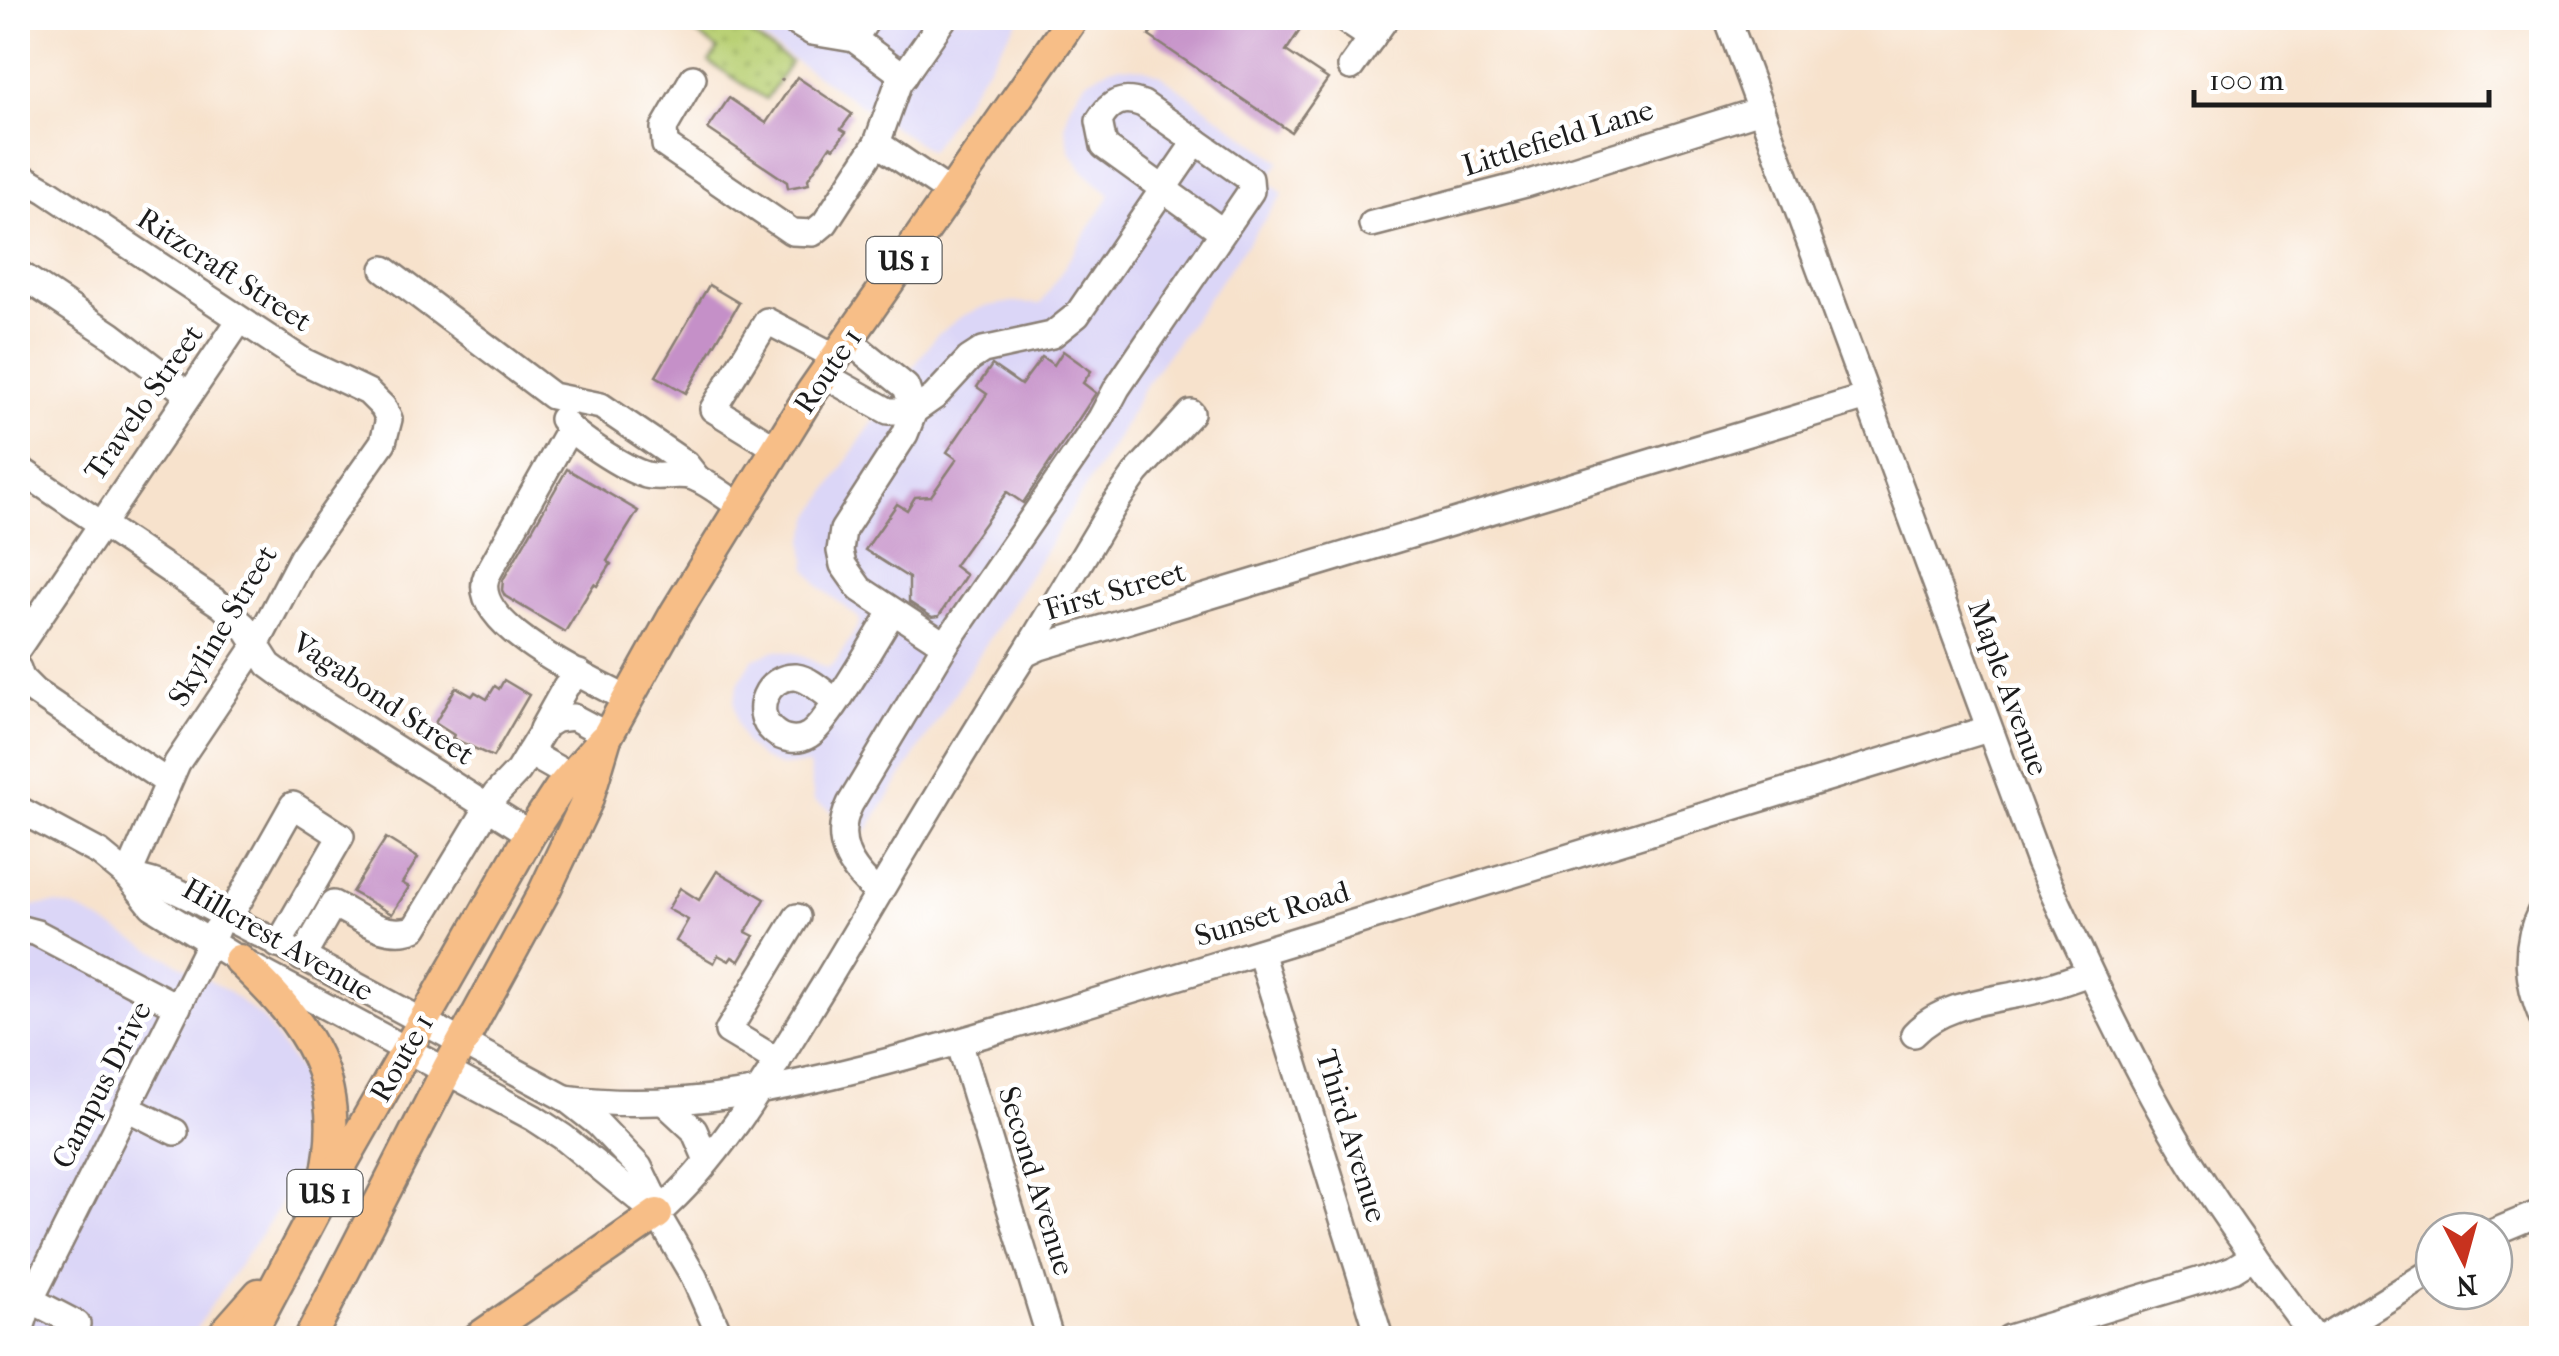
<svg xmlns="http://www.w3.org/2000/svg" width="2559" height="1356" viewBox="0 0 2559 1356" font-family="'IM FELL French Canon',serif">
<defs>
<pattern id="park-dots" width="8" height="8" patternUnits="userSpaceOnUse" patternTransform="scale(2.5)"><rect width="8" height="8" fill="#b9d074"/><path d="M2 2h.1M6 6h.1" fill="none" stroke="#9eb264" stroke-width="1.8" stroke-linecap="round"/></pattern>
</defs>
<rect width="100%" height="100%" fill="#fff"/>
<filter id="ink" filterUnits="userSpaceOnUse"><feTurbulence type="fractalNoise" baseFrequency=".01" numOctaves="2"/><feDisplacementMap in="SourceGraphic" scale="20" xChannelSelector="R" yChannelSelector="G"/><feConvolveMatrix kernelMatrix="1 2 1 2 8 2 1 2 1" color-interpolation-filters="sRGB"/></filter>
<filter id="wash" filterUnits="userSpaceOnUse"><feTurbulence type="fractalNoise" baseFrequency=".0048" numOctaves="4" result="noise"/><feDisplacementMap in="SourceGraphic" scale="40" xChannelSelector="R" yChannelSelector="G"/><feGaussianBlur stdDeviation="2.25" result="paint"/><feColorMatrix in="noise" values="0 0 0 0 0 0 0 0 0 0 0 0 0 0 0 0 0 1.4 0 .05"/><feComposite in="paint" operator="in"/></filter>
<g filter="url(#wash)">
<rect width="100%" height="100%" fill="#f7e2cc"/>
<!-- built -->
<g fill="#dbd6f7">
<path d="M731,18H1020L930,151Z"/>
<path d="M1119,66L1143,68L1159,74L1280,161L1267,180L1283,194L1144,387L1120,433L867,831L814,801L809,765L779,766L761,758L745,743L737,724L734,701L739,682L753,659L775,650L798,654L827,668L836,662L859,624V618L820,587L807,569L804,541L812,516L861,439L936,336L962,316L983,307L1013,302L1041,304L1110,195L1084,172L1070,151L1065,126L1070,104L1086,81L1110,68Z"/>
<path d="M56,904L78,909L226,990L262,1018L307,1083L311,1123L301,1164L272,1218L207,1311L192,1338H18V907Z"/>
</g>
<!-- park -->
<path fill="url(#park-dots)" stroke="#6a7648" stroke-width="2.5" d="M689,18H726L791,62L766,99L709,62L718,49L682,24Z"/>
<g id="blocks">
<!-- building -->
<g fill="#c590c8">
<path d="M1162,18H1295L1291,24L1300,30L1286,51L1328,79L1291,132L1149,36Z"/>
<path d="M797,77L852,114L841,129L846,132L834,148L830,146L808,179L809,184L788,188L787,182L708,129L729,98L766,123Z"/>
<path d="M709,285L739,303L686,393L656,376Z"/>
<path d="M1063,351L1091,371L1083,383L1096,393L1023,503L1007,492L954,566L966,575L939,616L932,617L909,602V578L865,550L897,504L907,510L915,497L931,496L957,459L947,452L987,394L977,387L992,365L1021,385L1042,357L1054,365Z"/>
<path d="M567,469L638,511L607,561L611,564L597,586L594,584L565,632L505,596L502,590L503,580Z"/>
<path d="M504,680L529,695L493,757L452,738L454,735L435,723L456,687L472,696L475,692L487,699L495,686L499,689Z"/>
<path d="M386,838L418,858L402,883L409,887L392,914L352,892Z"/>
<path d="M717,871L765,899L746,932L754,936L739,961L732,957L729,961L718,955L714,963L676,941L688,920L668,909L680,888L699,900Z"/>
</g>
</g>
</g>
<g filter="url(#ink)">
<use href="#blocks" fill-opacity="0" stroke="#8a7f74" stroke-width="2.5"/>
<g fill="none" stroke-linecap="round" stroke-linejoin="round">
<defs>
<g id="minor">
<path d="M788,18L812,32L854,39L904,76"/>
<path d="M944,18L898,84L877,143L951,193"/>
<path d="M1342,18L1372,38"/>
<path d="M1727,18L2039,862C2086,965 2132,1067 2191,1163C2229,1224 2272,1281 2315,1338"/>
<path d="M854,39L868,18"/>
<path d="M1351,67L1386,18"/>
<path d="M693,78L664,128L665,145L792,232L813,233L825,223L877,143"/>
<path d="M18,179L28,180L47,191L303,361L368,392L383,407L389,419L383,442L302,557L255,647L177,763L128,876"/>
<path d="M1372,224L1526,184L1761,110"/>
<path d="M384,269L552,396L601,406L686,464L698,479"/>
<path d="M18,273L111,335L189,395"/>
<path d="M824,375L888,411H914L906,387L848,340"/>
<path d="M562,419C573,436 625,469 646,475C662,479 677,472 693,477C709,483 725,497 740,506"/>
<path d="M569,429L487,575C466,624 593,681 627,699"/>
<path d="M776,448L713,409L767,321L836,357"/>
<path d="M18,468L221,605L244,626L269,665L299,687L530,834"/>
<path d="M945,645L860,589L843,565L840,551L843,530L905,434L914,411L934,397L969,359L983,350L1052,335L1077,315L1196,141"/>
<path d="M18,648L240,320"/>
<path d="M1025,654L1114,505L1137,472L1191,413"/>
<path d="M18,669L21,678L35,692L167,782"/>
<path d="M835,701C824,693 811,679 796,677C767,675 751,712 773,731C783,740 798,742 809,735C829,723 876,637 892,613"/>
<path d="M542,729L566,686L579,673"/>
<path d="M529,753L570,776"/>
<path d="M18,809L100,853L128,876L152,906L239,960L534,1118L563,1137L657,1214"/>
<path d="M128,876C178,884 218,915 264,936L565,1098L598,1124L639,1167L653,1196L657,1214L694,1277L721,1338"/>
<path d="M878,893C849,868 832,841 850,804L945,645L1101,418L1117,388L1251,191L1250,179L1143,104C1122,96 1110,102 1099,121L1104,146L1223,232"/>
<path d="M2540,913C2523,946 2528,984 2542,1017"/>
<path d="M228,920L293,805L341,836L278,945"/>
<path d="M18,928L37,933L178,1007"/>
<path d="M1260,952L1380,1338"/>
<path d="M302,958L333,904C359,917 386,940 415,928L496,794L518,771L546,725L556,719L573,717L607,735"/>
<path d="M1914,1034C1943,1003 1990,1001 2029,992C2050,987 2069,980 2089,973"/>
<path d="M959,1042L1050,1338"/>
<path d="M778,1061L728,1031L797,917"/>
<path d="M565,1098C680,1114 797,1086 908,1056C996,1032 1083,1005 1170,979C1443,898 1715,812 1988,729"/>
<path d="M664,1102L694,1130L707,1160"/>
<path d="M127,1108L175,1132"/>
<path d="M657,1214C725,1155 776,1063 823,987C890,876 954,763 1025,654L1040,647L1867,397"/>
<path d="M2494,1232L2542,1212"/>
<path d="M31,1300L77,1324"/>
<path d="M18,1338L29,1303L216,930"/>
<path d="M2009,1338L2208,1278L2233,1269L2254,1256"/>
<path d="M2325,1338L2434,1270"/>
</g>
<g id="major">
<path d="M239,960C309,1026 348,1079 325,1181"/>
<path d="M220,1338L259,1294"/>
<path d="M248,1338L320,1202L530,834L559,790L603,740"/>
<path d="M310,1338L447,1070L543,894L587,801L606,738L676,612L811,393L1073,18"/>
<path d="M478,1338L657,1214"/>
</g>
</defs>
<!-- minor casing -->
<use href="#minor" stroke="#8a7f74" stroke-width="30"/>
<!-- major casing -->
<use href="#major" stroke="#8a7f74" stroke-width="35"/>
<!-- path -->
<path stroke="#8a7f74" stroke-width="4" stroke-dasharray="2.5 8" stroke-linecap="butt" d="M781,79L790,86"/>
<!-- minor -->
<use href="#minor" stroke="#fff" stroke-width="25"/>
<!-- major -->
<use href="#major" stroke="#f7be87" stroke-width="30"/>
</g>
</g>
<g text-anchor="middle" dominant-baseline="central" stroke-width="9" stroke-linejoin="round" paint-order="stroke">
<!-- shield labels -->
<g fill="#fff" stroke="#606060" stroke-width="2.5">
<rect x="866.5" y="237" width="75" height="46" rx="8"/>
<rect x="287.5" y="1170" width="75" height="46" rx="8"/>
</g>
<g font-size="28" font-weight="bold" fill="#1c1c1c">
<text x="904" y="260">US 1</text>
<text x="325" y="1193">US 1</text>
</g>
<!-- street labels -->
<g font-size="30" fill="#1c1c1c" stroke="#fff">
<text transform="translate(1558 138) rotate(-17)">Littlefield Lane</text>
<text transform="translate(224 270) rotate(33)">Ritzcraft Street</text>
<text transform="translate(828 371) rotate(-56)">Route 1</text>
<text transform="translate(144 403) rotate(-55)">Travelo Street</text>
<text transform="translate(1115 591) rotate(-16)">First Street</text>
<text transform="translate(223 626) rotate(-59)">Skyline Street</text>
<text transform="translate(2008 688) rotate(70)">Maple Avenue</text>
<text transform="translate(383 699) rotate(34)">Vagabond Street</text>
<text transform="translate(1272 914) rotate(-17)">Sunset Road</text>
<text transform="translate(278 940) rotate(30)">Hillcrest Avenue</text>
<text transform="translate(402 1058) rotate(-60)">Route 1</text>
<text transform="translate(102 1085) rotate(-63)">Campus Drive</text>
<text transform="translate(1351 1136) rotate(73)">Third Avenue</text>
<text transform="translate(1036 1181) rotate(73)">Second Avenue</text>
</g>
</g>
<!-- margin -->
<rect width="2559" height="1356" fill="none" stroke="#fff" stroke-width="60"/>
<!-- north arrow -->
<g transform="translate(2464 1261) rotate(174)"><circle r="48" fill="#ffffff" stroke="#a4a4a4" stroke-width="2.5"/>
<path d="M0-8L18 38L0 25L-18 38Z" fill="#c8321e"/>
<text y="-15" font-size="28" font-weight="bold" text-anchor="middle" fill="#1c1c1c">N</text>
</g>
<!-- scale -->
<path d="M2194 90v15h295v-15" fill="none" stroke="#1c1c1c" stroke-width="5"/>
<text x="2209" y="90" font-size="30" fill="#1c1c1c" stroke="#ffffff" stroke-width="8" paint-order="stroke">100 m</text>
</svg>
